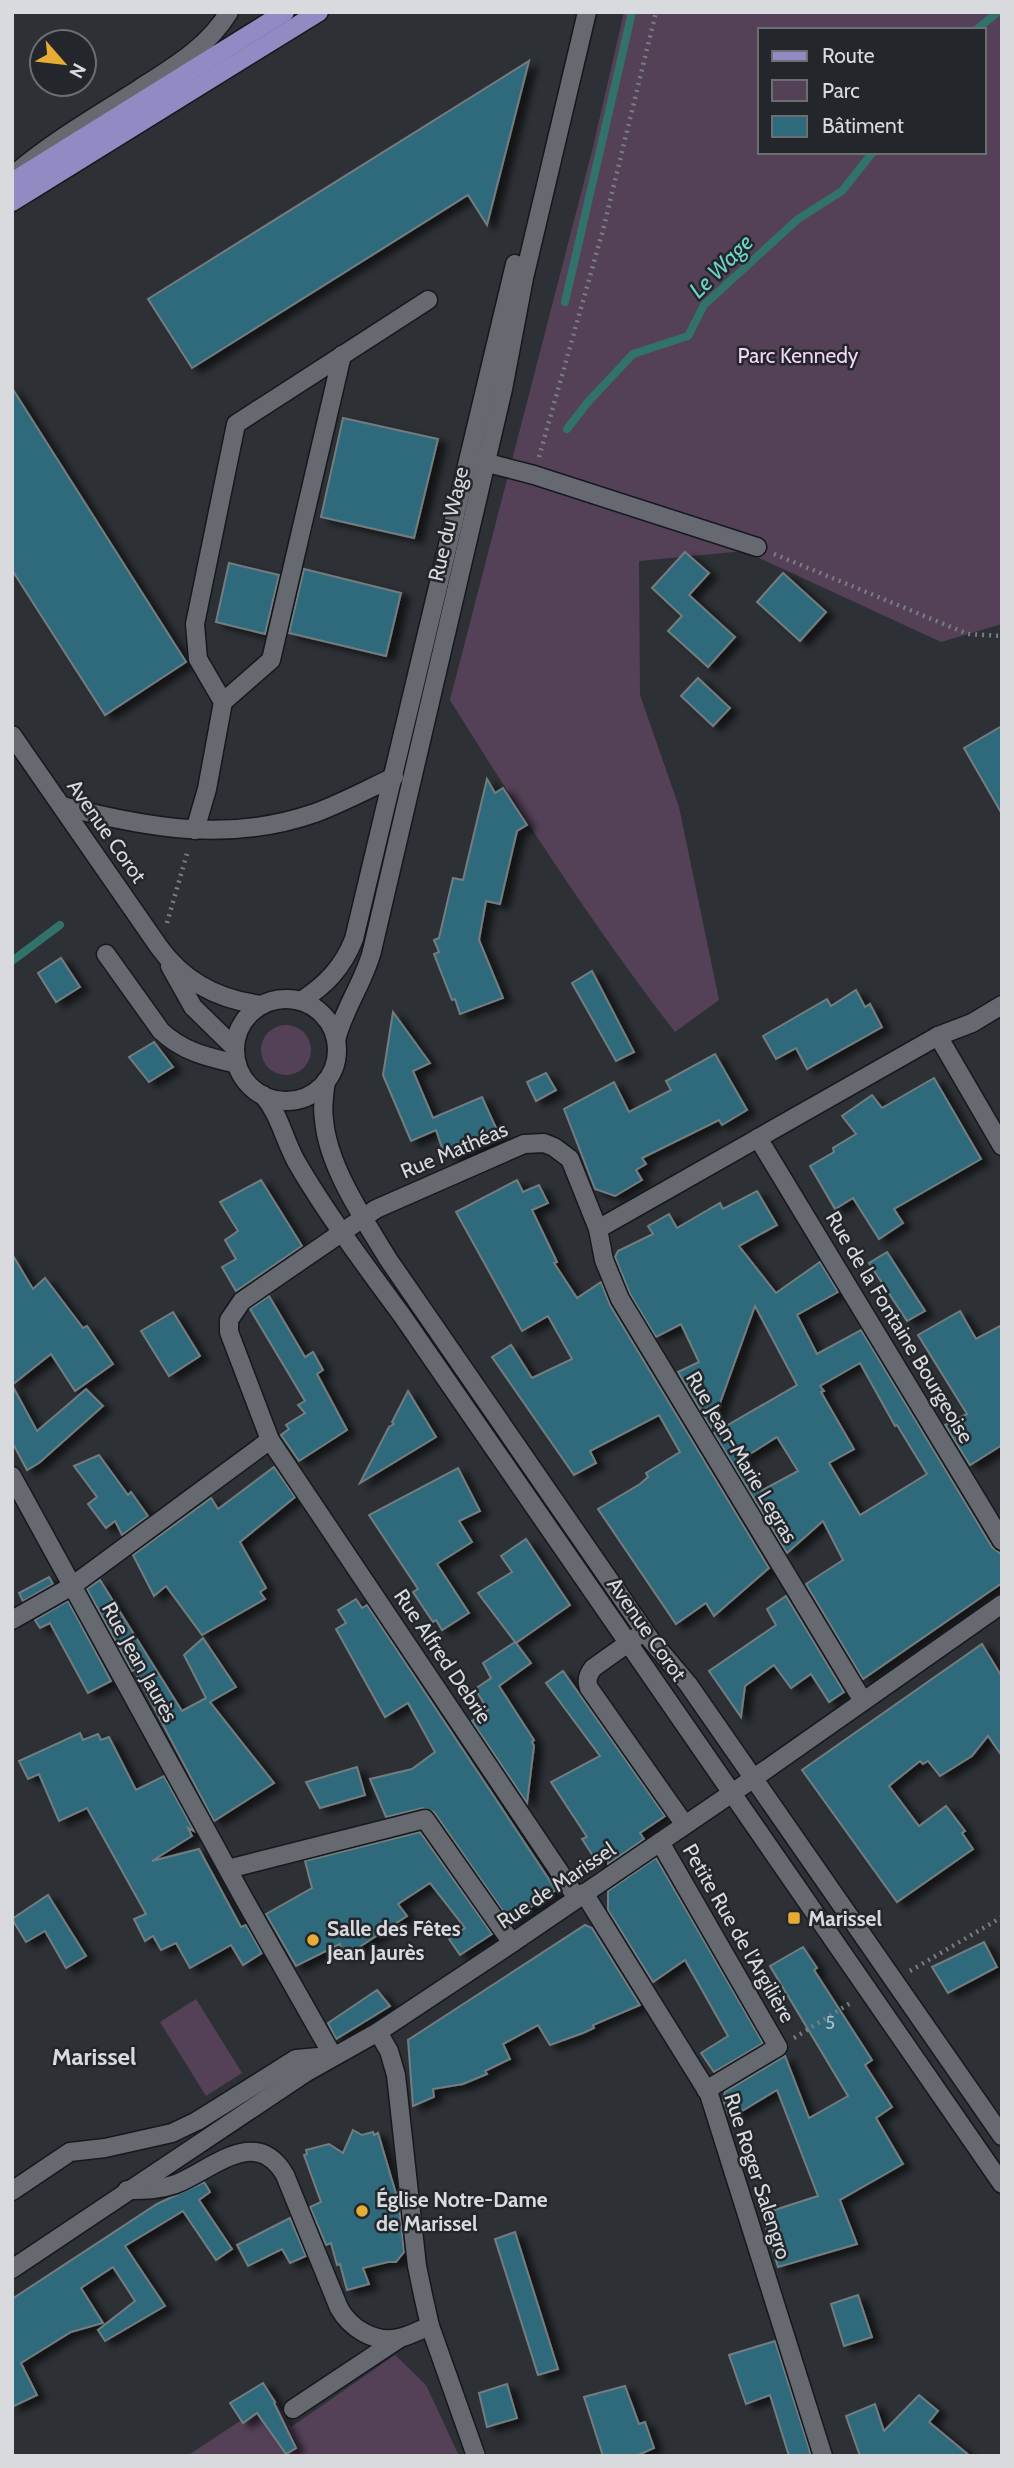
<svg xmlns="http://www.w3.org/2000/svg" width="1014" height="2468" viewBox="0 0 1014 2468" font-family="Cabin,sans-serif">
<defs>
<filter id="shadow"><feDropShadow dx="8" dy="4.5" stdDeviation="3.5" flood-color="#0009"/></filter>
</defs>
<rect width="100%" height="100%" fill="#2d3135"/>
<!-- green -->
<g fill="#544157" fill-rule="evenodd">
<path d="M624,12H1002V624L941,642L744,551L639,561L640,695L679,807L719,1000L675,1032C593,926 521,814 450,700L593,147ZM760,30H984V152H760Z"/>
<circle cx="286" cy="1050" r="25"/>
<path d="M196,1999L242,2073L206,2096L160,2022Z"/>
<path d="M395,2355L426,2385L459,2456H187L275,2398L291,2427Z"/>
</g>
<g fill="none" stroke-linecap="round" stroke-linejoin="round">
<!-- stream -->
<g stroke="#31736b" stroke-width="8">
<path d="M976,30L998,12"/>
<path d="M565,302L632,12"/>
<path d="M567,429L588,402L633,354L688,336L704,305L798,219L842,191L873,152"/>
<path d="M12,961L60,925"/>
</g>
</g>
<!-- building -->
<g fill="#2d6b7c" stroke="#747c7f" stroke-width="2" fill-rule="evenodd" filter="url(#shadow)">
<path d="M529,61L487,225L468,195L192,368L148,299Z"/>
<path d="M12,388L186,662L105,715L12,570Z"/>
<path d="M343,418L438,439L414,538L321,517Z"/>
<path d="M685,552L709,573L689,595L735,637L708,667L668,631L682,616L652,588Z"/>
<path d="M229,563L279,575L265,634L216,622Z"/>
<path d="M304,569L401,593L386,656L289,633Z"/>
<path d="M783,573L826,612L800,641L757,602Z"/>
<path d="M698,678L730,708L713,726L681,696Z"/>
<path d="M1002,726V814L964,748Z"/>
<path d="M487,779L495,793L503,788L527,825L517,831L500,904L486,901L479,940L503,998L460,1014L455,999L452,1000L434,954L439,952L434,940L439,938L453,878L463,880Z"/>
<path d="M61,958L80,987L56,1002L38,973Z"/>
<path d="M592,971L634,1052L616,1061L572,983Z"/>
<path d="M856,990L865,1007L870,1004L882,1027L807,1069L796,1048L776,1059L763,1036L827,999L831,1006Z"/>
<path d="M393,1012L430,1063L413,1071L433,1118L482,1097L501,1139L452,1158L448,1148L443,1151L436,1130L411,1141L383,1075Z"/>
<path d="M154,1042L173,1067L149,1082L129,1057Z"/>
<path d="M715,1054L747,1110L722,1125L719,1120L642,1158L646,1164L636,1170L642,1180L615,1196L595,1189L564,1109L614,1082L629,1112L671,1090L666,1081Z"/>
<path d="M546,1073L556,1090L536,1101L527,1082Z"/>
<path d="M934,1078L981,1159L894,1209L903,1223L879,1239L853,1198L835,1209L810,1166L834,1152L833,1148L856,1134L842,1116L872,1095L882,1108Z"/>
<path d="M261,1180L302,1246L236,1291L222,1267L236,1259L225,1240L238,1231L220,1202Z"/>
<path d="M517,1180L523,1192L539,1185L548,1203L532,1210L557,1262L554,1263L577,1298L601,1282L610,1305L769,1568L714,1616L706,1603L676,1624L598,1509L640,1484L648,1477L646,1473L680,1452L659,1415L590,1451L596,1463L574,1475L492,1357L511,1345L532,1378L572,1359L548,1316L522,1331L456,1212Z"/>
<path d="M757,1191L777,1225L739,1246L776,1293L820,1262L838,1292L797,1315L817,1354L861,1330L992,1547L1002,1555V1583L863,1679L806,1584L843,1560L823,1521L787,1553L714,1433L797,1385L755,1306L711,1428L678,1372L699,1362L681,1324L656,1337L630,1294L615,1257L618,1251L653,1234L648,1226L669,1214L677,1228L720,1203L723,1209ZM860,1363L895,1426L897,1425L927,1474L860,1515L829,1463L854,1449L821,1392L824,1391L820,1386ZM777,1437L798,1471L761,1491L742,1459Z"/>
<path d="M887,1252L925,1311L907,1321L869,1263Z"/>
<path d="M12,1254L33,1289L45,1278L83,1328L87,1326L113,1364L75,1391L51,1354L12,1385L37,1431L86,1389L103,1406L39,1463L27,1470L12,1442Z"/>
<path d="M269,1296L305,1357L313,1352L323,1370L317,1374L347,1430L299,1461L281,1435L289,1429L286,1425L305,1413L298,1405L305,1401L250,1309Z"/>
<path d="M960,1311L976,1339L1002,1325V1445L970,1465L945,1425L967,1414L918,1335Z"/>
<path d="M173,1312L200,1356L169,1376L141,1331Z"/>
<path d="M408,1391L436,1437L360,1483L389,1427L394,1424L392,1422Z"/>
<path d="M99,1455L128,1495L131,1492L148,1516L122,1535L115,1521L106,1528L88,1504L97,1497L74,1466Z"/>
<path d="M274,1467L295,1497L240,1542L266,1588L260,1592L265,1599L202,1635L166,1586L154,1596L133,1555L211,1498L218,1509Z"/>
<path d="M458,1468L480,1511L459,1521L472,1542L437,1564L469,1613L442,1630L436,1620L433,1622L413,1592L418,1589L369,1515Z"/>
<path d="M526,1539L570,1605L516,1643L531,1663L499,1686L534,1740L532,1742L534,1746L527,1803L472,1721L488,1710L475,1689L491,1678L483,1663L515,1642L478,1593L512,1572L501,1556Z"/>
<path d="M49,1577L53,1584L23,1601L19,1593Z"/>
<path d="M100,1580L182,1711L206,1698L184,1655L203,1638L236,1687L210,1702L274,1783L214,1821L134,1670L132,1671L87,1589Z"/>
<path d="M786,1596L844,1692L829,1702L811,1674L791,1688L774,1665L745,1686L741,1717L709,1671L776,1625L767,1609Z"/>
<path d="M356,1599L362,1608L367,1605L556,1890L510,1921L434,1812L423,1808L386,1817L370,1779L412,1769L435,1752L408,1703L385,1717L336,1629L346,1623L338,1610Z"/>
<path d="M68,1601L111,1681L88,1693L50,1623L40,1628L35,1620Z"/>
<path d="M982,1644L1002,1677V1756L988,1736L972,1756L940,1776L928,1761L923,1764L920,1761L889,1786L919,1826L946,1806L965,1831L962,1833L973,1849L897,1902L802,1770Z"/>
<path d="M563,1671L665,1816L640,1833L644,1839L608,1864V1855L597,1862L582,1839L587,1837L551,1782L600,1756L546,1683Z"/>
<path d="M80,1733L83,1740L98,1734L101,1740L109,1737L136,1790L164,1776L194,1831L188,1828L192,1836L152,1861L199,1849L241,1927L246,1925L262,1953L243,1965L231,1945L190,1968L176,1943L161,1950L153,1936L145,1941L134,1919L146,1914L87,1808L59,1821L39,1774L28,1779L19,1761Z"/>
<path d="M357,1767L365,1795L320,1808L306,1782Z"/>
<path d="M420,1832L492,1934L460,1955L449,1939L465,1928L430,1883L398,1904L407,1916L344,1957L340,1944L296,1966L266,1914L312,1888L305,1861Z"/>
<path d="M656,1858L763,2043L714,2072L701,2053L728,2036L685,1960L653,1982L608,1910V1891Z"/>
<path d="M48,1895L86,1956L66,1968L45,1931L26,1942L12,1919Z"/>
<path d="M585,1925L592,1928L640,2005L593,2025L594,2028L583,2033L550,2045L538,2025L503,2044L510,2059L485,2071L487,2074L463,2084L433,2089L434,2097L413,2106L408,2040Z"/>
<path d="M984,1942L997,1967L948,1993L932,1967Z"/>
<path d="M803,1947L817,1968L814,1970L872,2060L865,2065L892,2107L876,2118L903,2164L840,2200L857,2244L778,2267L762,2214L818,2196L777,2090L737,2114H728L723,2099L725,2092L785,2056L809,2118L848,2096L770,1966Z"/>
<path d="M377,1990L390,2006L336,2039L328,2023Z"/>
<path d="M353,2130L362,2135L373,2132L374,2135L378,2133L399,2204L404,2252L396,2262H388L363,2268L369,2284L347,2290L340,2264L337,2265L331,2243L326,2245L310,2207L321,2202L304,2155L307,2154L306,2150L329,2144L343,2153Z"/>
<path d="M204,2182L210,2192L199,2200L232,2249L216,2260L183,2211L125,2246L165,2306L105,2341L98,2330L135,2301L113,2267L81,2288L103,2323L71,2332L21,2363L37,2395L12,2407V2299L157,2204Z"/>
<path d="M290,2218L306,2256L290,2263L282,2249L248,2266L237,2245Z"/>
<path d="M515,2232L558,2369L538,2375L495,2239Z"/>
<path d="M858,2295L872,2337L844,2346L831,2304Z"/>
<path d="M775,2341L808,2445L811,2456H789L770,2395L746,2404L729,2355Z"/>
<path d="M263,2383L275,2402L274,2403L296,2448L286,2454L257,2413L243,2423L230,2403Z"/>
<path d="M507,2384L517,2418L487,2427L479,2393Z"/>
<path d="M625,2386L639,2424L645,2422L654,2448L636,2456H603L584,2397Z"/>
<path d="M919,2395L938,2411L929,2422L970,2456H860L846,2416L875,2404L884,2431Z"/>
</g>
<g fill="none" stroke-linecap="round" stroke-linejoin="round">
<defs>
<g id="minor">
<path d="M18,171C55,140 98,115 139,89C173,67 207,48 229,12"/>
<path d="M476,460L534,475L757,547"/>
<path d="M223,702L271,660L342,355"/>
<path d="M12,735L159,947C184,982 219,1000 262,1005"/>
<path d="M62,806C148,828 229,843 315,813C342,803 368,789 394,777"/>
<path d="M195,830L207,789L223,702L198,659L195,624L236,424L428,300"/>
<path d="M106,954L161,1031C183,1052 208,1057 237,1064"/>
<path d="M170,966L193,1007L235,1048"/>
<circle cx="286" cy="1050" r="51"/>
<path d="M301,1001C326,985 343,967 354,939L515,264"/>
<path d="M938,1036L1002,1146"/>
<path d="M336,1040C344,1008 364,982 372,951L503,389L524,278L587,12"/>
<path d="M326,1081C324,1094 322,1107 324,1120C328,1167 364,1219 388,1259L650,1639L688,1684L1002,2136"/>
<path d="M263,1095C280,1115 284,1140 297,1163C328,1216 365,1265 401,1314L1002,2184"/>
<path d="M758,1138L1002,1541"/>
<path d="M598,1229L938,1036L972,1023L1002,1005"/>
<path d="M270,1440L577,1898"/>
<path d="M12,1476L243,1897L333,2056"/>
<path d="M12,1620L72,1586L270,1440L229,1332V1320L242,1301L376,1209L524,1144L544,1143L554,1147L570,1159L598,1229L604,1260L620,1299L863,1701"/>
<path d="M638,1636L593,1668C588,1675 586,1680 589,1688L685,1825"/>
<path d="M660,1842L778,2047L706,2090"/>
<path d="M228,1869L425,1819L512,1943"/>
<path d="M584,1893L709,2094L823,2456"/>
<path d="M378,2032L389,2051L396,2075L417,2266L423,2295L430,2326L476,2456"/>
<path d="M127,2190C145,2190 159,2190 176,2184C213,2169 256,2125 285,2175L339,2308C350,2328 375,2344 399,2338C409,2336 420,2330 430,2326"/>
<path d="M12,2191L70,2152L105,2148L172,2133L197,2121L296,2059L330,2056"/>
<path d="M12,2269L305,2073L378,2032L512,1943L754,1778L1002,1604"/>
<path d="M293,2409L400,2338"/>
</g>
<g id="major">
<path d="M12,182L285,12"/>
<path d="M12,202L319,12"/>
</g>
</defs>
<!-- minor casing -->
<use href="#minor" stroke="#15181d" stroke-width="21"/>
<!-- major casing -->
<use href="#major" stroke="#15181d" stroke-width="21"/>
<!-- path -->
<g stroke="#7a7d80" stroke-width="4.5" stroke-dasharray="2 5" stroke-linecap="butt">
<path d="M539,457L603,230L656,12"/>
<path d="M774,554L968,634L1002,636"/>
<path d="M167,923L188,850"/>
<path d="M910,1971L1002,1917"/>
<path d="M794,2038L852,2002"/>
</g>
<!-- minor -->
<use href="#minor" stroke="#666a70" stroke-width="18"/>
<!-- major -->
<use href="#major" stroke="#908cc3" stroke-width="18"/>
</g>
<!-- markers -->
<g fill="#e6ac36" stroke="#23272b" stroke-width="2.5">
<rect x="787" y="1911" width="14" height="14" rx="3.5"/>
<circle cx="313" cy="1940" r="7"/>
<circle cx="362" cy="2211" r="7"/>
</g>
<g text-anchor="middle" dominant-baseline="central" stroke-width="5" stroke-linejoin="round" paint-order="stroke">
<!-- number labels -->
<g font-size="18" fill="#adbec5">
<text x="830" y="2023">5</text>
</g>
<!-- park labels -->
<g font-size="21" fill="#f4d4f8" stroke="#23272b">
<text x="798" y="355">Parc Kennedy</text>
</g>
<!-- street labels -->
<g font-size="21" fill="#d8dadd" stroke="#23272b">
<text transform="translate(448 524) rotate(-77)">Rue du Wage</text>
<text transform="translate(107 831) rotate(55)">Avenue Corot</text>
<text transform="translate(454 1150) rotate(-23)">Rue Mathéas</text>
<text transform="translate(900 1327) rotate(59)">Rue de la Fontaine Bourgeoise</text>
<text transform="translate(742 1457) rotate(59)">Rue Jean-Marie Legras</text>
<text transform="translate(647 1629) rotate(55)">Avenue Corot</text>
<text transform="translate(443 1656) rotate(56)">Rue Alfred Debrie</text>
<text transform="translate(140 1662) rotate(61)">Rue Jean Jaurès</text>
<text transform="translate(556 1885) rotate(-34)">Rue de Marissel</text>
<text transform="translate(739 1933) rotate(60)">Petite Rue de l'Argilière</text>
<text transform="translate(758 2176) rotate(72)">Rue Roger Salengro</text>
</g>
<!-- poi labels -->
<g font-size="21" font-weight="bold" fill="#d8dadd" stroke="#23272b" text-anchor="start">
<text x="808" y="1918">Marissel</text>
<text x="327" y="1928">Salle des Fêtes<tspan x="327" dy="24">Jean Jaurès</tspan></text>
<text x="376" y="2199">Église Notre-Dame<tspan x="376" dy="24">de Marissel</tspan></text>
</g>
<!-- water labels -->
<g font-size="23" font-style="italic" fill="#6dd5c7" stroke="#23272b">
<text transform="translate(721 266) rotate(-45)">Le Wage</text>
</g>
<!-- quarter labels -->
<g font-size="24" font-weight="bold" fill="#d8dadd" stroke="#23272b">
<text x="94" y="2056">Marissel</text>
</g>
</g>
<!-- border -->
<rect width="1014" height="2468" fill="none" stroke="#d8dadd" stroke-width="28"/>
<!-- legend -->
<rect x="758" y="28" width="228" height="126" fill="#23272b" stroke="#6b6f72" stroke-width="2"/>
<rect x="772" y="51" width="35" height="10" fill="#908cc3" stroke="#6b6f72" stroke-width="2"/>
<text x="822" y="63" font-size="21" fill="#d8dadd">Route</text>
<rect x="772" y="80" width="35" height="21" fill="#544157" stroke="#6b6f72" stroke-width="2"/>
<text x="822" y="98" font-size="21" fill="#d8dadd">Parc</text>
<rect x="772" y="116" width="35" height="21" fill="#2d6b7c" stroke="#6b6f72" stroke-width="2"/>
<text x="822" y="133" font-size="21" fill="#d8dadd">Bâtiment</text>
<!-- north arrow -->
<g transform="translate(63 63) rotate(118)"><circle r="33" fill="#23272b" stroke="#6b6f72" stroke-width="2"/>
<path d="M0-5L12 26L0 18L-12 26Z" fill="#e6ac36"/>
<text y="-10" font-size="19" font-weight="bold" text-anchor="middle" fill="#d8dadd">N</text>
</g>
</svg>
